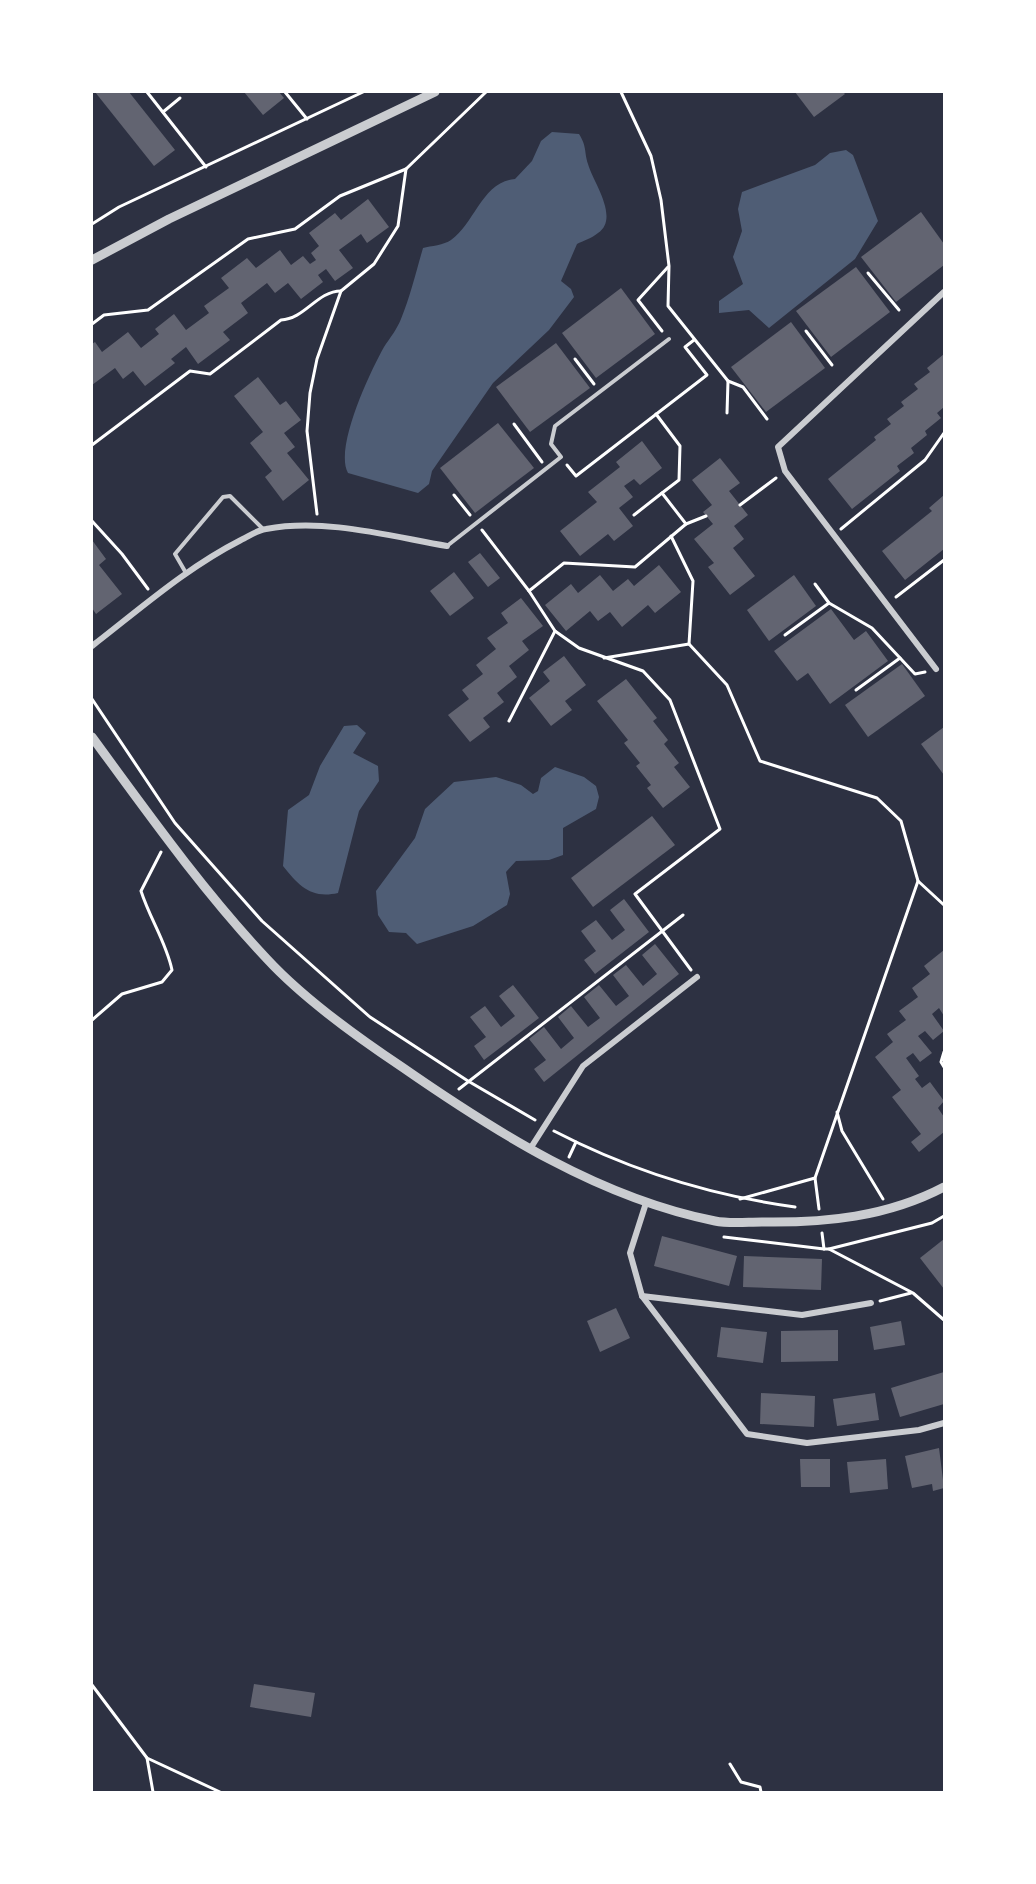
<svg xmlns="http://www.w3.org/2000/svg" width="1036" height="1884" viewBox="0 0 1036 1884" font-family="Raleway,sans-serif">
<rect width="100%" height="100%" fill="#2d3142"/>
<!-- water -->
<g fill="#4f5d75">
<path d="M552,132L579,134C587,147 584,151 588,164C593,182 620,218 598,233C592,238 583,241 577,244L561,281L571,289L574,297L549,330L493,383L432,471L429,484L418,493L348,473C334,448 370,372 384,347C390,338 397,329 401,319C410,297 416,272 423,248C431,246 444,245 451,240C475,223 482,182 515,179L532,161L541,141Z"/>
<path d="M846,150L853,155L878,221L855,259L769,328L749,310L719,313V301L743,284L733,257L742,231L738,209L742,192L815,165L830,153Z"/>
<path d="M357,725L366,733L353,753L378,766L379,781L359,811L338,893C311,899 299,886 283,866L288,810L309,795L320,766L344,726Z"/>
<path d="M555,767L584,777L596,786L599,797L596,809L563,828V855L549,860L516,861L506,872L510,894L507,905L473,926L417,944L406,933L389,932L378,915L376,891L415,838L425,809L454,782L496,777L521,785L533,794L538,791L541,778Z"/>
</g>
<!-- building -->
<g fill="#626471">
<path d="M95,92H129L175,150L154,166Z"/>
<path d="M244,92H279L284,98L263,115Z"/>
<path d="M795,92H843L845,94L814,117Z"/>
<path d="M368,199L389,227L367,243L361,234L339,250L353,268L335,281L326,269L318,275L323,282L301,299L288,283L275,293L267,283L241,303L248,313L223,332L230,340L198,364L186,347L171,359L175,363L145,386L133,371L123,379L115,368L92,385V344L95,342L102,352L128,332L141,348L159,334L155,329L174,314L186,330L209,313L204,306L229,288L221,278L247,258L256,268L280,250L291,265L303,256L310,264L316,260L311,253L319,246L309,233L335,213L341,220Z"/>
<path d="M921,212L944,244V265L896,302L861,257Z"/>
<path d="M856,267L890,312L831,357L796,311Z"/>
<path d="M621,288L655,334L596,378L562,333Z"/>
<path d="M791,322L825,368L766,412L731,367Z"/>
<path d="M556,343L590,388L530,432L496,387Z"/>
<path d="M944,354V407L937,413L941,418L925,431L927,435L911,448L914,453L897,466L900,471L852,509L828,479L876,440L874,437L891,424L887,419L904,406L901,402L918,389L914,384L930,372L927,368Z"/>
<path d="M258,377L280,405L286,401L301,420L284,433L295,447L287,453L309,480L283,501L265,477L272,471L250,443L263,432L234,396Z"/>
<path d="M498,423L534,468L475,513L440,468Z"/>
<path d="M642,441L662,468L640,485L634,479L624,486L633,497L619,508L633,526L614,541L608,534L580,556L560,531L597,502L588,492L620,467L616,462Z"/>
<path d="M720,458L740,483L729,491L748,515L734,526L744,539L733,548L755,576L730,595L708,567L714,563L694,539L713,524L703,512L712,505L692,480Z"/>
<path d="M944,495V549L905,580L882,551L932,511L929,508Z"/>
<path d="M92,540L106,559L99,565L122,594L96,614L92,608Z"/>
<path d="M480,553L500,578L488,587L468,562Z"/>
<path d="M659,565L681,592L655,613L648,605L622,627L610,612L598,621L590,611L566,631L545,605L571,584L578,593L600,575L613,591L628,579L634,586Z"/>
<path d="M454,572L474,598L450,616L430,591Z"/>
<path d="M794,575L816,606L769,641L747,610Z"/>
<path d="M521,598L543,626L522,641L529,650L509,666L517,677L497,693L504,702L483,718L490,727L470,742L448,715L469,699L462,690L483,674L476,665L496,649L487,638L508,623L501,613Z"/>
<path d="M831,609L854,640L866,631L888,661L830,704L808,673L797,681L774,651Z"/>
<path d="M564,656L586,685L565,701L572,710L551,726L529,698L550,681L543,672Z"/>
<path d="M902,664L925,696L868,737L845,705Z"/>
<path d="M626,679L657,718L653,721L668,740L664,744L679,763L674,767L690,787L663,808L647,788L651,785L636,766L640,763L624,743L628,740L597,701Z"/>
<path d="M944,727V775L921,744Z"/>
<path d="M652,816L675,845L593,907L571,878Z"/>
<path d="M624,899L649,932L595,974L584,960L596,951L581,931L596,920L612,940L625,930L610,910Z"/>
<path d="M655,944L679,974L544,1082L534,1069L546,1060L529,1039L544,1027L561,1049L574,1038L558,1017L571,1006L588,1027L600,1018L584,997L599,985L616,1006L629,996L613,975L626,965L643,986L657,974L642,955Z"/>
<path d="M944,950V1016L939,1008L932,1014L944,1031L933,1040L925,1031L918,1036L932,1053L920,1062L913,1053L906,1058L919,1076L915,1079L922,1088L930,1082L944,1101L938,1108L944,1117V1132L919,1152L911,1142L921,1134L892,1097L901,1090L875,1057L893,1042L887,1034L906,1020L899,1011L918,997L912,988L930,974L924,966Z"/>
<path d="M513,985L539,1018L484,1060L474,1046L486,1037L470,1017L485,1006L501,1027L515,1016L499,996Z"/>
<path d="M662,1236L737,1256L729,1286L654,1266Z"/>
<path d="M944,1239V1289L920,1258Z"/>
<path d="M744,1256L822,1259L821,1290L743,1287Z"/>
<path d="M616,1308L630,1338L600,1352L587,1321Z"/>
<path d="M901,1321L905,1345L874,1350L870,1327Z"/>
<path d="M721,1327L767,1332L763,1363L717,1357Z"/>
<path d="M838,1330V1361L781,1362V1331Z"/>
<path d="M944,1372V1404L900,1417L891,1388Z"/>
<path d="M761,1393L815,1396L814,1427L760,1424Z"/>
<path d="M875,1393L879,1420L837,1426L833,1399Z"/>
<path d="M939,1448L944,1488L933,1491L932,1484L912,1488L905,1456Z"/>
<path d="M800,1459H830V1487H801Z"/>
<path d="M886,1459L888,1489L850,1493L847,1462Z"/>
<path d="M254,1684L315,1693L311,1717L250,1707Z"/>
</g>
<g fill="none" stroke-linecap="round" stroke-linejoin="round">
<!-- path -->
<g stroke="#fff" stroke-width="3">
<path d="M147,92L206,167"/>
<path d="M285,92L307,119"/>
<path d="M621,92L651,156L661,200L669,266L668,306L728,381L727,413"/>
<path d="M163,112L180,98"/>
<path d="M92,224L119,207L363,92"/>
<path d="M868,273L899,310"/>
<path d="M92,324L104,315L148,310L248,239L295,229L340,196L406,169"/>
<path d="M662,331L638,300L668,267"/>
<path d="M806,331L832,365"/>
<path d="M575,359L594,384"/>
<path d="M728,381L743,387L767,419"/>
<path d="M656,414L680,446L679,480L662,493L686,524"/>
<path d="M514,424L542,462"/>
<path d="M92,445L190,371L210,374L281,320C305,319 317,291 341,291"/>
<path d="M567,465L576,476L707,375L685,347L694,340"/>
<path d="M454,495L470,515"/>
<path d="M740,505L776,478"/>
<path d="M317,514L307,431L310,393L317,359L341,291L374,264L398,226L406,169L486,92"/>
<path d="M634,515L662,493"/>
<path d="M92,521L122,554L148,589"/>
<path d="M841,529L925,460L944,433"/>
<path d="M482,530L529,591L564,563L635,567L686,524L706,516"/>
<path d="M671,536L693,581L689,644"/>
<path d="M815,584L829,603L872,628L915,674L925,672"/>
<path d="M529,591L555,631L579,648L643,671L670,700L720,829L635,894L691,970"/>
<path d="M896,597L944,560"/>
<path d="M785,635L829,603"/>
<path d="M604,658L689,644L727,685L760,761L877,798L901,821L918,881L815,1178L740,1199"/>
<path d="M856,690L900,658"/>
<path d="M92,699L175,823L262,921L370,1017L468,1081L535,1120"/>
<path d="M509,721L555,631"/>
<path d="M918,881L944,905"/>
<path d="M92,1020L122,994L162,982L172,970C166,942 150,919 141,891L161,852"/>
<path d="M944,1052L941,1062L944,1067"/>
<path d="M459,1089L683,915"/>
<path d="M837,1112L842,1131L883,1199"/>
<path d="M554,1131C631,1171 708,1195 795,1207"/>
<path d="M569,1157L576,1142"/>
<path d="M815,1178L819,1209"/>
<path d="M822,1233L824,1249H829L932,1223L944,1216"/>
<path d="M724,1237L824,1249"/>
<path d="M829,1249L913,1293L944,1320"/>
<path d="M880,1301L911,1293"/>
<path d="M92,1685L147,1758L220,1792"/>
<path d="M147,1758L153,1792"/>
<path d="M730,1764L741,1782L760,1787L761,1792"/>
</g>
<!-- service -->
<g stroke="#caccd0" stroke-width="4">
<path d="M447,546L561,457L551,444L555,426L669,339"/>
<path d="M186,573L175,554L223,497L230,496L263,529"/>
</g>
<!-- minor -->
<g stroke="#caccd0" stroke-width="6">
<path d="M92,646C140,609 186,568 241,540C248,537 257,530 266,529C325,518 389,536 447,546"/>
<path d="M936,669L785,471L778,447L944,292"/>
<path d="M530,1149L583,1066L697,977"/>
<path d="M646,1203L630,1253L642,1296L747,1434L807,1443L919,1430L944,1423"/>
<path d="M642,1296L802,1315L871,1303"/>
</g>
<!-- tertiary -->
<g stroke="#caccd0" stroke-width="9">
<path d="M92,260L169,219L435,92"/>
<path d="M92,737C147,812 203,891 267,959C303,998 357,1037 402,1067C497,1133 600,1198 715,1221C729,1224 747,1222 762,1222C825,1223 887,1217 944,1187"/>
</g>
</g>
<!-- border -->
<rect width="1036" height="1884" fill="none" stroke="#ffffff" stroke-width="186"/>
</svg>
